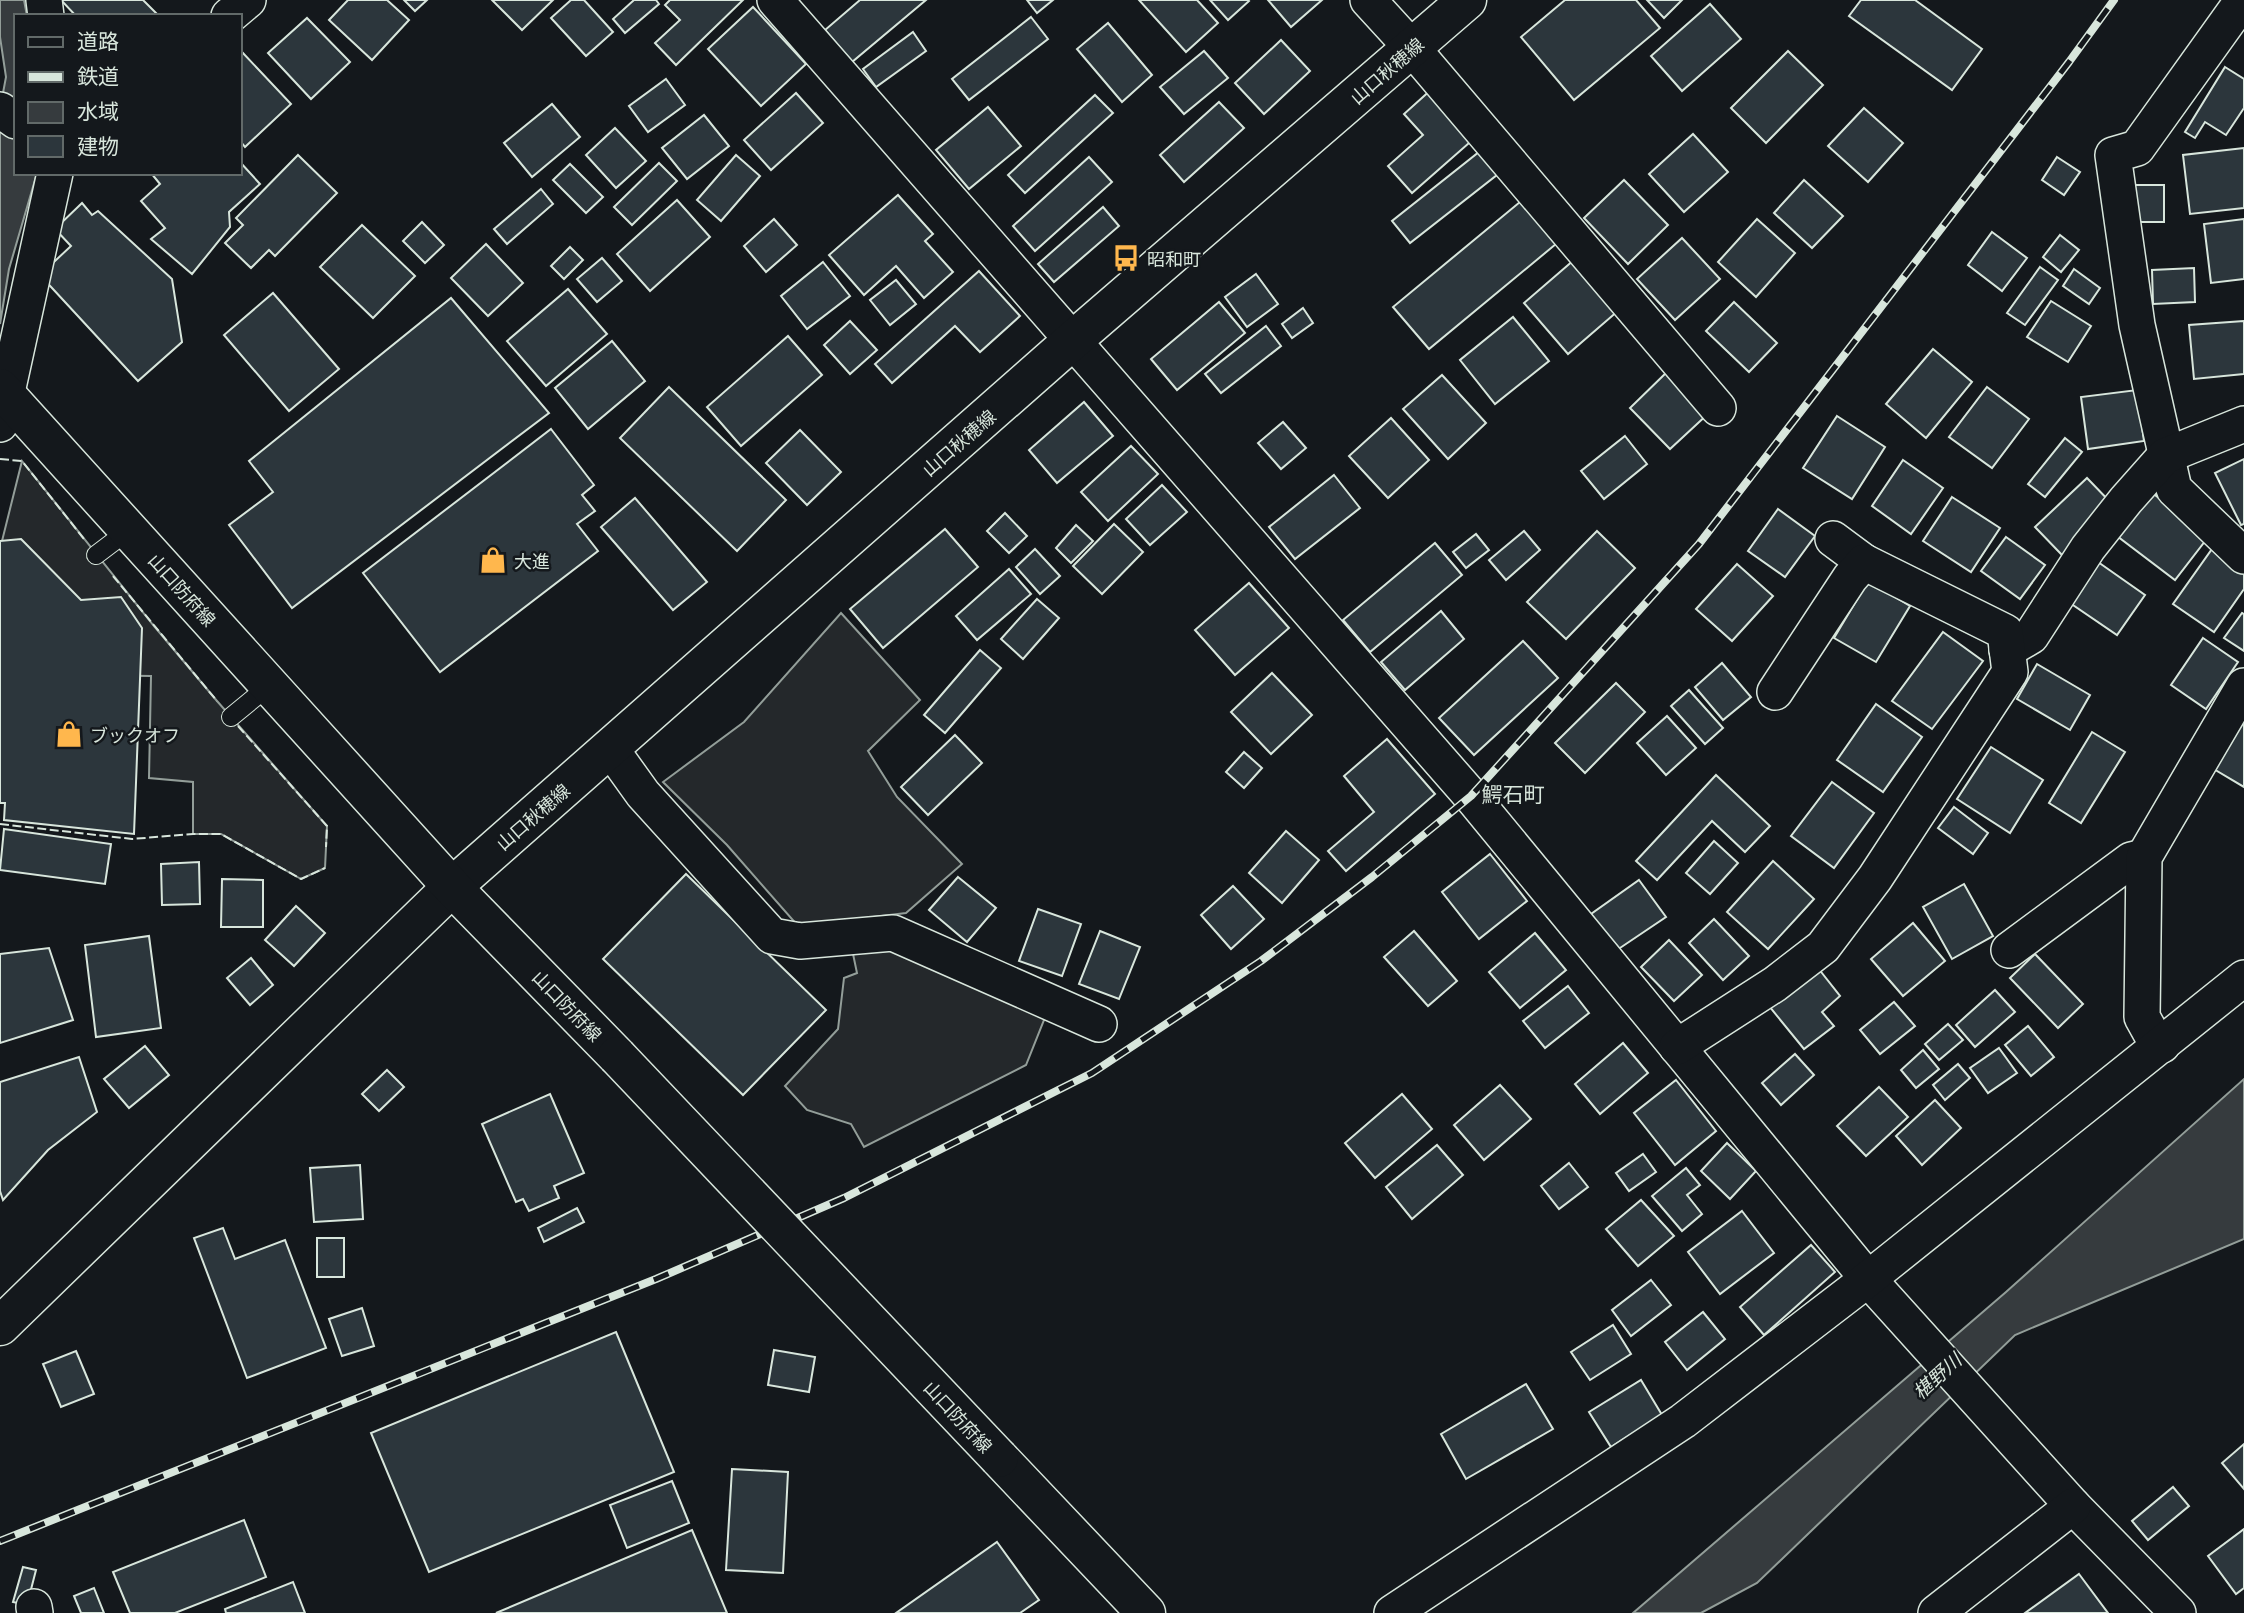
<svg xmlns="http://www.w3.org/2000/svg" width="2244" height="1613" viewBox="0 0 2244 1613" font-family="Georgia,'Noto Sans JP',serif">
<rect width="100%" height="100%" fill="#14181c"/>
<!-- parking -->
<g fill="#24282b" stroke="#939e99" stroke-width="2">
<path d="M22,461L154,626L217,701L327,826L325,868L301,879L221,834H193V782L149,778L151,676L79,675L5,645L2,541Z"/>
<path d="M841,613L920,700L868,751L897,797L962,864L906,913L798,926L727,845L663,782L744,722Z"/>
<path d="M889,944L1048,1010L1026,1065L864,1147L851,1124L807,1110L785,1086L838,1029L844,978L857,973L852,949Z"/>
</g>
<!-- water -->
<g fill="#363b3e" stroke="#939e99" stroke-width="2">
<path d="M0,0H24L27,16H16V173H37L9,269L0,324V109L6,77L0,37Z"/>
<path d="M2244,1079V1239L2015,1335L1757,1583L1701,1613H1633L2006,1292Z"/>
</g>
<!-- building -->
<g fill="#2c363c" stroke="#d8e6dc" stroke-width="2">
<path d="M61,0H143L159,16H76Z"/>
<path d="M348,0H387L409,20L372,60L329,20Z"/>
<path d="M404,0H427L415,11Z"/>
<path d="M492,0H553L522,30Z"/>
<path d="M571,0H584L613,32L586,56L551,18Z"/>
<path d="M634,0H656L659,4L625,33L613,19Z"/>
<path d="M670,0H743L676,65L655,43L680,20L665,5Z"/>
<path d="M860,0H926L852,62L825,30Z"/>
<path d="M1027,0H1053L1037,13Z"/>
<path d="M1139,0H1197L1218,23L1186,52Z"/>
<path d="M1210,0H1248L1249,1L1228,20Z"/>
<path d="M1268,0H1322L1291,27Z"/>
<path d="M1565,0H1636L1660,28L1574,100L1521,37Z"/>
<path d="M1647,0H1682L1664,18Z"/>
<path d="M1861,0H1915L1982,49L1952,90L1849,16Z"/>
<path d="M1710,4L1741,39L1682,91L1651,56Z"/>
<path d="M753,7L806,64L761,106L708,49Z"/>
<path d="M1031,17L1048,39L969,100L952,79Z"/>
<path d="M307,18L350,62L311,99L268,53Z"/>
<path d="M1108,23L1152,75L1122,102L1077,49Z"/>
<path d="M913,32L926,51L876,87L863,69Z"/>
<path d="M1281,40L1310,71L1264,114L1235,83Z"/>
<path d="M1204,51L1228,78L1184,114L1160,87Z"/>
<path d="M1788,51L1823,85L1766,143L1731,108Z"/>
<path d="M242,52L291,104L245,147L240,141V54Z"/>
<path d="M2225,67L2244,79V108L2226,135L2205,122L2195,138L2185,132Z"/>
<path d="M666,79L685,105L648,132L629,106Z"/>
<path d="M1433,88L1477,136L1412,193L1388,166L1423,135L1404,114Z"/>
<path d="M796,93L823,123L771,170L744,140Z"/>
<path d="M1095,95L1113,113L1025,193L1008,175Z"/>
<path d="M1219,102L1244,128L1184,182L1160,155Z"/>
<path d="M552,104L580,137L532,177L504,143Z"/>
<path d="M988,107L1021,146L969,189L936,150Z"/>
<path d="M1864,108L1903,143L1868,182L1828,146Z"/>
<path d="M704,115L729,146L687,179L662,148Z"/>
<path d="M615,128L646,161L616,188L586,155Z"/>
<path d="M1693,134L1728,172L1684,212L1649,174Z"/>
<path d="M1484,148L1502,171L1410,243L1392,221Z"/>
<path d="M2244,148V208L2190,214L2183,155Z"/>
<path d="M298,155L337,193L275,256L269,250L251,268L225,243L243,225L236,218Z"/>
<path d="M736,155L760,176L721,221L697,200Z"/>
<path d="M1089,157L1112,182L1035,251L1013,226Z"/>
<path d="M2057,157L2080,172L2064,195L2042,180Z"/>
<path d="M240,162L260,184L229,212L230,227L192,274L151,239L165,228L141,201L160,184L151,173H240Z"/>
<path d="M659,163L677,181L632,225L614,207Z"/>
<path d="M570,164L603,197L586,213L553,180Z"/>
<path d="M1624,180L1668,225L1628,264L1584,218Z"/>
<path d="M1804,180L1843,216L1812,248L1774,213Z"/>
<path d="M2134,185H2164V222H2135Z"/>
<path d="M541,189L553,204L507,244L494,229Z"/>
<path d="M898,195L933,234L925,241L953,272L924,298L896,266L864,295L829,255Z"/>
<path d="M1526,197L1562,239L1429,349L1393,307Z"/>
<path d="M677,200L710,237L650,291L617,254Z"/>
<path d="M82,203L92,215L98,211L172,279L182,342L138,381L40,275L71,246L55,229Z"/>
<path d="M1103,207L1119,226L1054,282L1038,264Z"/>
<path d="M774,219L797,245L766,272L744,246Z"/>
<path d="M1757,219L1795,253L1756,297L1718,262Z"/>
<path d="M2244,219V279L2211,283L2204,224Z"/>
<path d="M422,222L444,245L425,263L403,241Z"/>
<path d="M362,225L415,276L373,318L320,267Z"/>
<path d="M1992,232L2027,258L2002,291L1968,265Z"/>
<path d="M2060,235L2079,250L2061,272L2043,257Z"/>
<path d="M1682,238L1720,279L1675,320L1637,279Z"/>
<path d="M486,244L523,283L488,316L451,278Z"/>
<path d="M570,247L583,260L564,279L551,266Z"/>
<path d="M1582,253L1626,304L1568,354L1524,303Z"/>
<path d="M602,258L622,281L597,302L577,279Z"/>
<path d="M823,262L850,296L807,329L781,296Z"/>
<path d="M2040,267L2058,280L2025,325L2007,313Z"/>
<path d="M2194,268L2195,302L2153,304L2152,270Z"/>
<path d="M2074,269L2100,288L2089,304L2063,286Z"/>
<path d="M979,271L1020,316L980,352L955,326L892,383L875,364Z"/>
<path d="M1256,274L1278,304L1247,327L1225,297Z"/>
<path d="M896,280L916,304L890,325L870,300Z"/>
<path d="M568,289L607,334L546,386L507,341Z"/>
<path d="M273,293L339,369L289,411L224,335Z"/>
<path d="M451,298L549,413L292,608L229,525L273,492L249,461Z"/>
<path d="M2051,301L2091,326L2068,362L2027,337Z"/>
<path d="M1219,302L1245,333L1177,390L1151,359Z"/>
<path d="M1734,302L1777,343L1749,372L1706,331Z"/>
<path d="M1303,308L1313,323L1292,338L1282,324Z"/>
<path d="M1513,317L1549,361L1495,404L1460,360Z"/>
<path d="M850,321L877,350L850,374L824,345Z"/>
<path d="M2244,321V374L2194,379L2189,325Z"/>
<path d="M1266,326L1281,346L1221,393L1205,374Z"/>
<path d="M788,336L822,375L741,446L707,407Z"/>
<path d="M612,341L645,381L588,429L555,388Z"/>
<path d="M1933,349L1972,382L1926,438L1886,404Z"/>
<path d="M1669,370L1710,412L1670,449L1630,408Z"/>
<path d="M1442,375L1486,423L1448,459L1403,409Z"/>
<path d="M669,387L786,500L737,551L620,438Z"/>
<path d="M1987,387L2029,419L1992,468L1949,437Z"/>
<path d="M2137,390L2144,441L2088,449L2081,397Z"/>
<path d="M1084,402L1113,436L1057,483L1029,450Z"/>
<path d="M1837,416L1885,447L1852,499L1803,468Z"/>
<path d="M1391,418L1429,460L1388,498L1349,456Z"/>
<path d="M1283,422L1306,448L1281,469L1258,443Z"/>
<path d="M551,429L594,485L582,495L595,511L577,524L598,551L440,672L363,573Z"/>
<path d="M800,430L841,472L807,505L766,463Z"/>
<path d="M1625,436L1647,464L1604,499L1581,471Z"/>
<path d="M2065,438L2082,452L2045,497L2028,484Z"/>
<path d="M1131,446L1158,474L1108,521L1081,492Z"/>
<path d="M2244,459V524L2241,525L2215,473Z"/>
<path d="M1903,460L1943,488L1911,534L1872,506Z"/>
<path d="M1334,475L1360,508L1295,559L1269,527Z"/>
<path d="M2087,478L2114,506L2062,555L2035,527Z"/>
<path d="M1162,485L1187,512L1150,545L1126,519Z"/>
<path d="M2151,492L2209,536L2175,580L2117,536Z"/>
<path d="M1952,497L2000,528L1971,572L1923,541Z"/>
<path d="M635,498L707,582L673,610L601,527Z"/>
<path d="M1778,509L1815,536L1785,577L1748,551Z"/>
<path d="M1005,513L1027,536L1009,553L987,531Z"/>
<path d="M1114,524L1143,552L1102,594L1073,566Z"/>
<path d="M1076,525L1093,541L1071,563L1056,548Z"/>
<path d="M945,529L978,567L883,648L850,609Z"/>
<path d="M1524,531L1540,550L1506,580L1489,560Z"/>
<path d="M1597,531L1635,568L1566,639L1527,602Z"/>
<path d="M1476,534L1489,550L1466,568L1453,552Z"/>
<path d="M2006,537L2045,565L2020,599L1981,571Z"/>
<path d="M21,539L81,600L121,597L142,628L134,834L4,820L5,803H0V541Z"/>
<path d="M1435,543L1462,575L1370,652L1343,620Z"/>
<path d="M1035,549L1060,576L1040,594L1016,567Z"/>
<path d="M2212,549L2244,572V589L2214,632L2173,604Z"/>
<path d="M2098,562L2145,595L2117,635L2070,603Z"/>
<path d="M1737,564L1773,596L1732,641L1696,609Z"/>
<path d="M1009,569L1031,594L977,640L956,616Z"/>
<path d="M1868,581L1910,606L1876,662L1834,638Z"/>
<path d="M1249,583L1289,628L1235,675L1195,630Z"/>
<path d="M1037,599L1059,618L1023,659L1001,639Z"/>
<path d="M1441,611L1464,639L1405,690L1381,662Z"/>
<path d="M2242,613L2244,614V651L2224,638Z"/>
<path d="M1943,632L1983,661L1932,729L1892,701Z"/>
<path d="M2203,638L2238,662L2206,709L2171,685Z"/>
<path d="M1523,641L1558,678L1474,755L1439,718Z"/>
<path d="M980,650L1001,668L945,733L924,715Z"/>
<path d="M1722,663L1751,697L1723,720L1695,687Z"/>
<path d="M2037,664L2090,695L2070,730L2017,699Z"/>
<path d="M1272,673L1312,715L1271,754L1231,712Z"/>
<path d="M1616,683L1645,712L1585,773L1555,743Z"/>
<path d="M1689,690L1723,728L1705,744L1671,706Z"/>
<path d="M1876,704L1922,737L1883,792L1837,760Z"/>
<path d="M2244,714V787L2212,768Z"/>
<path d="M1667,716L1696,748L1666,775L1637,743Z"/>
<path d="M2092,732L2125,752L2081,823L2049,803Z"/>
<path d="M955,735L982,763L928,815L901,787Z"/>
<path d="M1387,739L1435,794L1346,871L1328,851L1374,812L1344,776Z"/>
<path d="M1991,747L2043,780L2010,833L1957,799Z"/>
<path d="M1244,752L1262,768L1244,788L1226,772Z"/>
<path d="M1716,775L1770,826L1745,852L1712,821L1657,880L1636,861Z"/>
<path d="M1832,782L1874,813L1834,868L1791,836Z"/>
<path d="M1954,807L1988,833L1973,854L1938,828Z"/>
<path d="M4,829L111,844L105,884L0,870Z"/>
<path d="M1286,831L1319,860L1282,903L1249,873Z"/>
<path d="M1714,841L1738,863L1710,894L1686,873Z"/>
<path d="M1490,854L1527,901L1479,939L1442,892Z"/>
<path d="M1773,861L1814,899L1768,949L1727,912Z"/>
<path d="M199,862L200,904L162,905L161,864Z"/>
<path d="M686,874L826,1010L743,1095L603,959Z"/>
<path d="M958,877L996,908L967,942L929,910Z"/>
<path d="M222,879L263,880V927H221Z"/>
<path d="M1639,880L1666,917L1617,950L1591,914Z"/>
<path d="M1964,884L1993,936L1952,959L1923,907Z"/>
<path d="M1233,886L1264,919L1231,949L1201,915Z"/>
<path d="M296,906L325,933L294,966L265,940Z"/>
<path d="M1038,909L1081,924L1062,976L1019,961Z"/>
<path d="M1714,919L1749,956L1723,980L1689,943Z"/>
<path d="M1913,923L1945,961L1903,996L1871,959Z"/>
<path d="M1100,931L1140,947L1119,999L1079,984Z"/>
<path d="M1414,931L1457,981L1428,1006L1384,957Z"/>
<path d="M1535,933L1566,970L1520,1008L1489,972Z"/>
<path d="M149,936L161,1028L96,1037L85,945Z"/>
<path d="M1669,940L1702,975L1674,1001L1641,967Z"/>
<path d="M49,948L73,1020L0,1043V954Z"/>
<path d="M2035,954L2083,1004L2058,1028L2010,978Z"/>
<path d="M251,958L273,985L250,1005L227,978Z"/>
<path d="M1818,968L1840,996L1822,1012L1834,1026L1804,1049L1769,1006Z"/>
<path d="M1568,986L1589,1013L1545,1048L1523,1021Z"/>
<path d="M1995,990L2015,1012L1975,1047L1956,1025Z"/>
<path d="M1894,1002L1915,1026L1880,1054L1860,1030Z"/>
<path d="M1948,1024L1963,1040L1939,1060L1925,1044Z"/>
<path d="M2028,1026L2054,1057L2031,1076L2005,1045Z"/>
<path d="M1623,1043L1648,1073L1600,1114L1575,1084Z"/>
<path d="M145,1046L169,1075L129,1108L104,1079Z"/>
<path d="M1999,1048L2017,1073L1988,1093L1970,1068Z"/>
<path d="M1923,1050L1939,1069L1916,1088L1901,1070Z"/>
<path d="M1795,1054L1814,1075L1781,1105L1762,1083Z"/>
<path d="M79,1057L97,1112L48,1150L3,1200L0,1191V1082Z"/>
<path d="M1958,1064L1970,1078L1945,1100L1933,1085Z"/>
<path d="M387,1070L404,1087L379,1111L362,1094Z"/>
<path d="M1676,1080L1716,1131L1675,1165L1634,1113Z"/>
<path d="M1500,1085L1531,1119L1484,1160L1454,1125Z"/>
<path d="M1879,1087L1908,1117L1866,1156L1837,1126Z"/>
<path d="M550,1094L584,1173L554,1186L559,1198L529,1211L523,1199L516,1202L482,1124Z"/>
<path d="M1402,1094L1432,1129L1375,1178L1345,1143Z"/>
<path d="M1935,1100L1961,1128L1922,1165L1896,1136Z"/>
<path d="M1727,1143L1756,1171L1730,1199L1701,1171Z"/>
<path d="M1437,1145L1463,1175L1412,1219L1386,1187Z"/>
<path d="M1643,1154L1656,1172L1629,1191L1616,1173Z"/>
<path d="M1569,1163L1588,1187L1559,1209L1541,1186Z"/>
<path d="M360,1165L363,1219L314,1222L310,1168Z"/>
<path d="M1686,1168L1700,1185L1687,1195L1702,1214L1682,1231L1652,1196Z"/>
<path d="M1641,1200L1674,1236L1638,1266L1606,1229Z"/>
<path d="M577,1208L584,1222L544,1242L538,1228Z"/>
<path d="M1742,1211L1774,1253L1720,1294L1688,1252Z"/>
<path d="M223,1228L235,1259L285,1240L326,1348L247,1378L194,1238Z"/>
<rect x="317" y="1238" width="27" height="39"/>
<path d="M1811,1245L1835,1272L1764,1335L1740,1307Z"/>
<path d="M1651,1280L1671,1305L1631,1336L1612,1310Z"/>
<path d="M362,1308L374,1346L342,1356L329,1319Z"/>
<path d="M1703,1312L1725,1339L1687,1370L1665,1342Z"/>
<path d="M1613,1325L1631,1354L1590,1380L1571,1352Z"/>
<path d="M616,1332L674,1472L429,1572L371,1433Z"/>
<path d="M774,1350L815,1357L809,1392L768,1385Z"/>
<path d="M76,1351L94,1394L61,1407L43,1364Z"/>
<path d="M1641,1380L1662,1415L1611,1447L1589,1412Z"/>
<path d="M1526,1384L1553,1429L1466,1479L1441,1434Z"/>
<path d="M2244,1444V1489L2222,1463Z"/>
<path d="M732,1469L788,1472L783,1573L726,1570Z"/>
<path d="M672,1481L689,1523L627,1548L610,1505Z"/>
<path d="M2173,1487L2189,1506L2148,1540L2132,1521Z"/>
<path d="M244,1520L266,1577L175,1613H130L113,1572Z"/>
<path d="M2244,1529V1588L2236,1594L2208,1556Z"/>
<path d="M692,1530L727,1613H496Z"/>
<path d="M997,1542L1039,1600L1020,1613H896Z"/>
<path d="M23,1567L36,1570L27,1605L13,1602Z"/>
<path d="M2079,1574L2108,1613H2025Z"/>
<path d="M293,1582L305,1613H226L225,1609Z"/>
<path d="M94,1588L104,1613H81L74,1596Z"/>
</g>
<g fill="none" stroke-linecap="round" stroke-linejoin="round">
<defs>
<g id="service">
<path d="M96,555L129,530"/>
<path d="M231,717L270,685"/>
</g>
<g id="minor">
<path d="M44,0L46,16"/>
<path d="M775,0L1471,796L1868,1279L2073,1506L2178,1613"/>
<path d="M1368,0L1412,48L1718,408"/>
<path d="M2243,0L2137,148L2113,155L2137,325L2174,489L2244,556"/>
<path d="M229,16L248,0"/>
<path d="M0,110L16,121"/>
<path d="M0,424L55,173"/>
<path d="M1833,539L1864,562"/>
<path d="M2007,650L2031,636L2088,548L2126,500L2165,456L2244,424"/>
<path d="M610,748L643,794L772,936L800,941L893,933L1099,1024"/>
<path d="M2009,950L2131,860L2144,857"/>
<path d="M2162,1045L2152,1035L2142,1017L2144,857L2244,686"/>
<path d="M1677,1047L1775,984L1823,947L1875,878L2010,672L2005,632L1864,562L1850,578L1775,692"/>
<path d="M34,1607L35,1613"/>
<path d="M1392,1613L1683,1421L1868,1279L2244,978"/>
<path d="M1936,1613L2073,1506"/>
</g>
<path id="tertiary" d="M0,1326L452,887"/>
<path id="secondary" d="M452,887L1072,341L1467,0"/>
<g id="primary">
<path d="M0,388L452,887L617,1056"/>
<path d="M999,1458L1146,1613"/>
</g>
</defs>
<!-- service casing -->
<use href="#service" stroke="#d8e6dc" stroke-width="20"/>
<!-- minor casing -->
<use href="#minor" stroke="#d8e6dc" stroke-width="38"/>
<!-- tertiary casing -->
<use href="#tertiary" stroke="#d8e6dc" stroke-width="41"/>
<!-- secondary casing -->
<use href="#secondary" stroke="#d8e6dc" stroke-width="41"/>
<!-- primary casing -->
<use href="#primary" stroke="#d8e6dc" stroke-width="41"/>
<!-- service -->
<use href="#service" stroke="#14181c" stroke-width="18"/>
<!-- minor -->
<use href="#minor" stroke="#14181c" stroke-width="35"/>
<!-- tertiary -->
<use href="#tertiary" stroke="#14181c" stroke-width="38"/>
<!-- secondary -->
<use href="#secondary" stroke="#14181c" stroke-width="38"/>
<!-- primary -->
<use href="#primary" stroke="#14181c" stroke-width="38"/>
<defs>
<path id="rail" d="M0,1541L656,1279L844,1198L1092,1073L1261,961L1372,877L1471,796L1699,544L2069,62L2114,0"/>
</defs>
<!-- rail casing -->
<use href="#rail" stroke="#d8e6dc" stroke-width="8"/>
<!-- rail -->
<use href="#rail" stroke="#14181c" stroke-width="5" stroke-dasharray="16" stroke-linecap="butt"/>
<defs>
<path id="primary-bridge" d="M617,1056L999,1458"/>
</defs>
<!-- primary-bridge casing -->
<use href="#primary-bridge" stroke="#d8e6dc" stroke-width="41" stroke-linecap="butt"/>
<!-- primary-bridge -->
<use href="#primary-bridge" stroke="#14181c" stroke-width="38"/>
<!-- fence -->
<g stroke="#d8e6dc" stroke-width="2" stroke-dasharray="9 3.5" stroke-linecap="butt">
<path d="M0,459L22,461L84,539"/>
<path d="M113,576L217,701"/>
<path d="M238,726L327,826L326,847"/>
<path d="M0,824L132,839L193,834H221L301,879L325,868"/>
</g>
</g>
<!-- icons -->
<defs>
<symbol id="bus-bare" viewBox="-9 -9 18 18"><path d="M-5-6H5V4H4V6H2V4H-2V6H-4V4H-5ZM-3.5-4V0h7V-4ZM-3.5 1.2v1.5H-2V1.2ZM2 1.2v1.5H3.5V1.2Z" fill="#ffb74d" stroke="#14181c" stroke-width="2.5" paint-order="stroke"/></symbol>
<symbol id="shop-bare" viewBox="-9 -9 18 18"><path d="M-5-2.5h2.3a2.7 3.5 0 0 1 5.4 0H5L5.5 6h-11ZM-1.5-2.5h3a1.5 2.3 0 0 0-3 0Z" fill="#ffb74d" stroke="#14181c" stroke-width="2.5" paint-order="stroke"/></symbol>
</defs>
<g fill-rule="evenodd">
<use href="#bus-bare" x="1107" y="239" width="38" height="38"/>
<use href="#shop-bare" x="474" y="541" width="38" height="38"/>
<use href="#shop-bare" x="50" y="715" width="38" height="38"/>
</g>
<g text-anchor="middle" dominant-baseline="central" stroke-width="5" stroke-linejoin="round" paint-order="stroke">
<!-- street labels -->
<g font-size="18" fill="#d8e6dc" stroke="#14181c">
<text transform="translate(1386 70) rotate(-41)">山口秋穂線</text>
<text transform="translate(958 442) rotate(-41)">山口秋穂線</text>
<text transform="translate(183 589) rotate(48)">山口防府線</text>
<text transform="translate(532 816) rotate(-41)">山口秋穂線</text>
<text transform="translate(568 1005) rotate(46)">山口防府線</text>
<text transform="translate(959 1416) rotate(47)">山口防府線</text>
</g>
<!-- poi labels -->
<g font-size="18" fill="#d8e6dc" stroke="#14181c" text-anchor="start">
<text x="1147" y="258">昭和町</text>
<text x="514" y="560">大進</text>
<text x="90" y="734">ブックオフ</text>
</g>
<!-- water labels -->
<g font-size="19" font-style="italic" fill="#d8e6dc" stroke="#14181c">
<text transform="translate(1936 1375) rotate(-42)">椹野川</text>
</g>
<!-- quarter labels -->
<g font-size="21" fill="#d8e6dc" stroke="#14181c">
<text x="1513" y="793">鰐石町</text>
</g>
</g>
<!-- legend -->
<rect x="14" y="14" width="228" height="161" fill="#14181c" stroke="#626a69" stroke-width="2"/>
<rect x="28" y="37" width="35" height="10" fill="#14181c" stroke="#626a69" stroke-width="2"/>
<text x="77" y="49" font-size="21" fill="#d8e6dc">道路</text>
<rect x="28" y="72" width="35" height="10" fill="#d8e6dc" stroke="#626a69" stroke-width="2"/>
<text x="77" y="84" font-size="21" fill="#d8e6dc">鉄道</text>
<rect x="28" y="102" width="35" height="21" fill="#363b3e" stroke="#626a69" stroke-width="2"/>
<text x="77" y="119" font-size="21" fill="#d8e6dc">水域</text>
<rect x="28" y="136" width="35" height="21" fill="#2c363c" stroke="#626a69" stroke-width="2"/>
<text x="77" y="154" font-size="21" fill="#d8e6dc">建物</text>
</svg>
